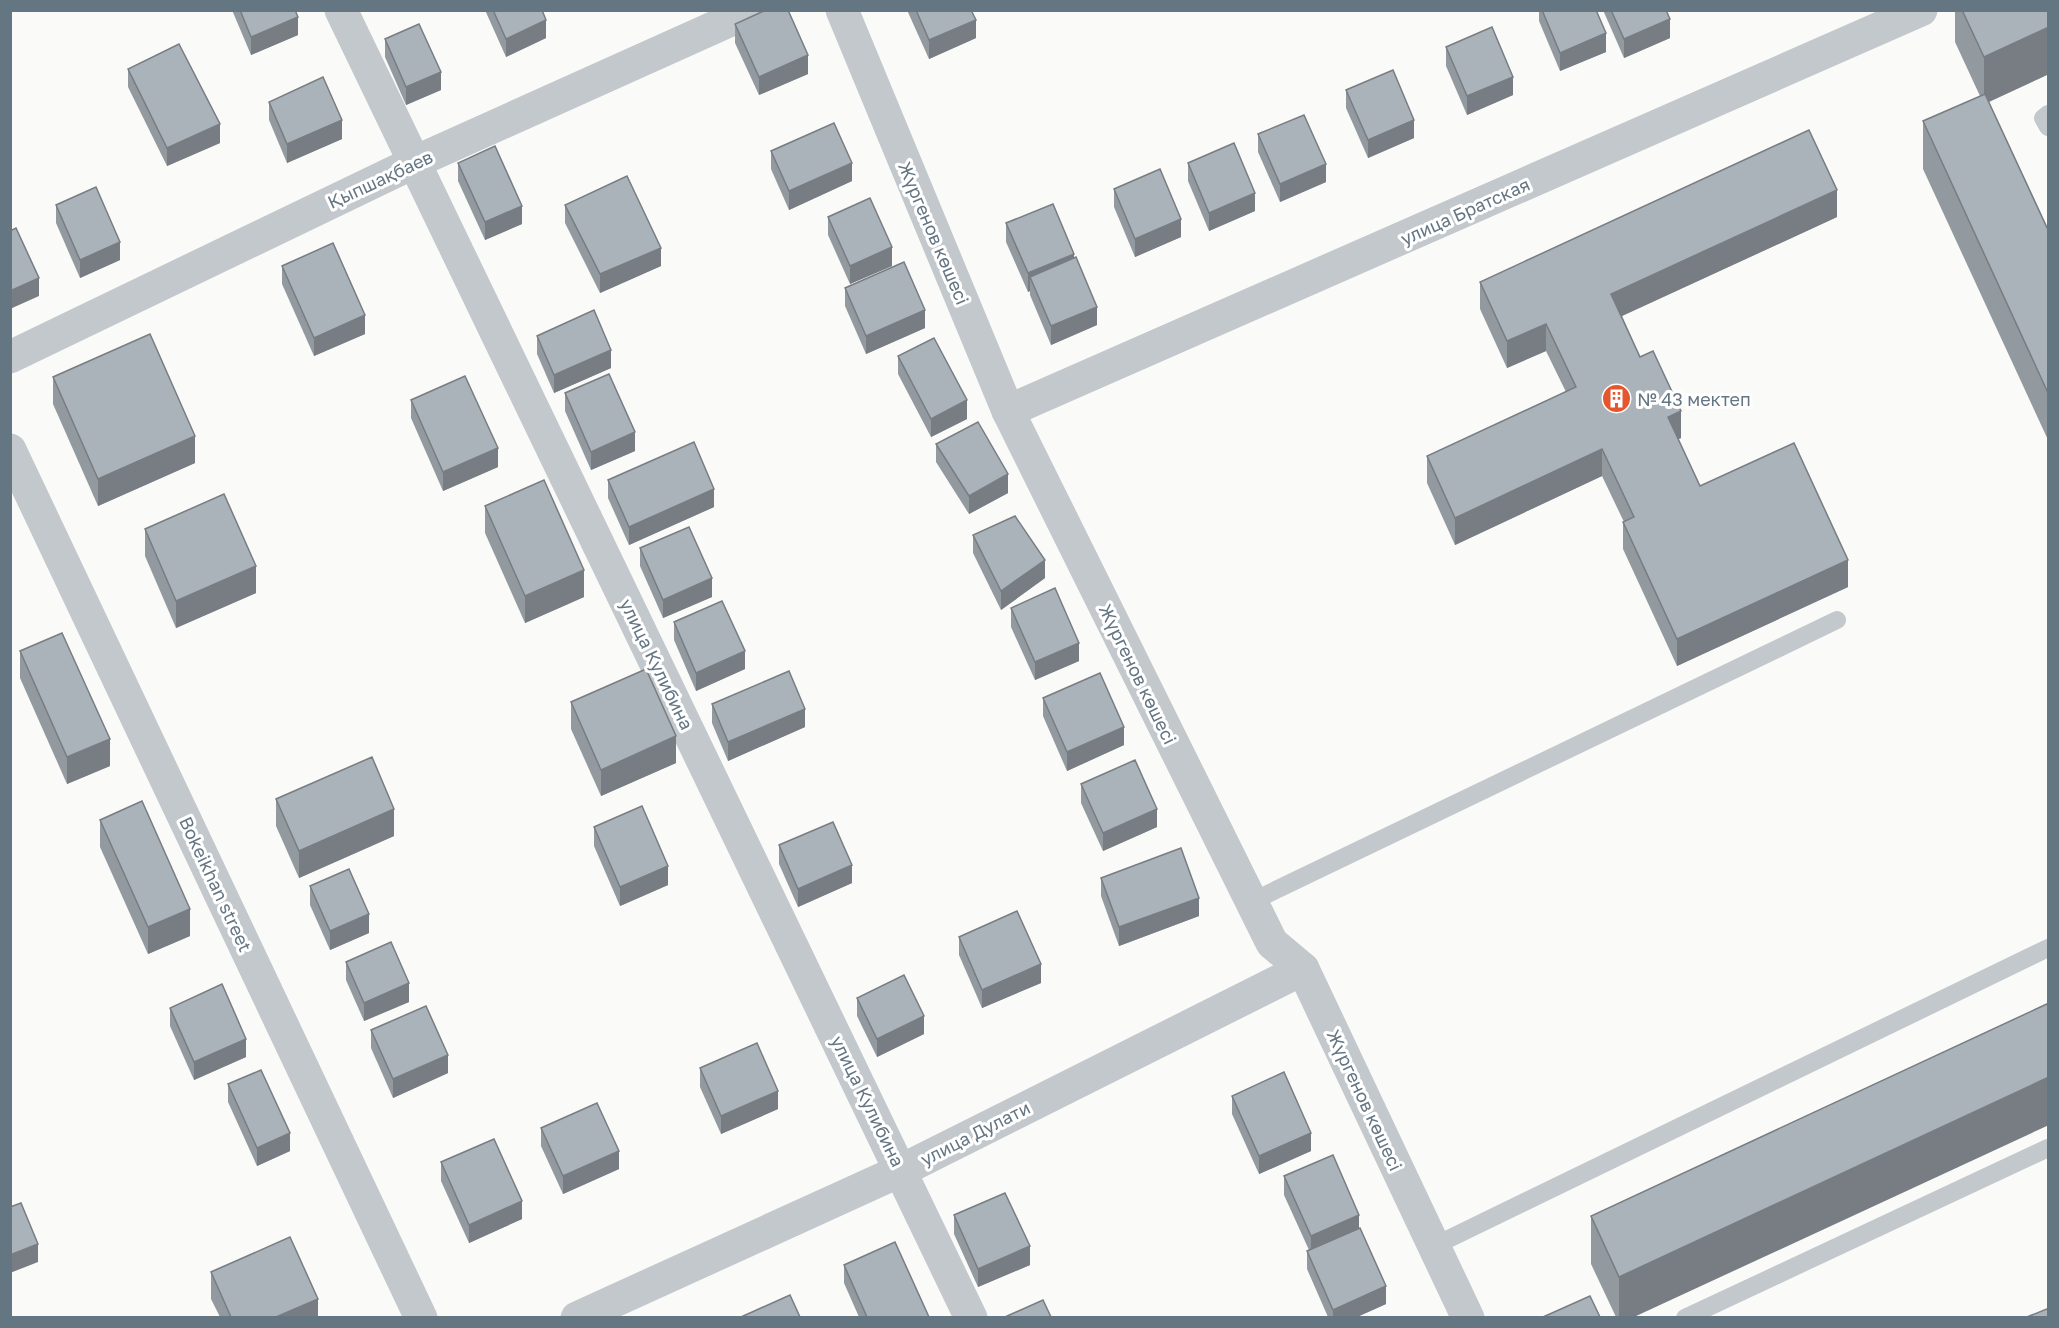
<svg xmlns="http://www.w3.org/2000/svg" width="2059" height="1328" viewBox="0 0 2059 1328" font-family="'Golos Text',sans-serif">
<rect width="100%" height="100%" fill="#fafaf8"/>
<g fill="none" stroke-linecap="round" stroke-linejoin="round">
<!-- service -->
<g stroke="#c3c8cc" stroke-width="18">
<path d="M2048,114L2043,118L2048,127"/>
<path d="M1251,902L1837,620"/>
<path d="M1434,1246L2048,948"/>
<path d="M1685,1318L2048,1148"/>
</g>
<!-- minor -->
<g stroke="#c3c8cc" stroke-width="33">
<path d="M341,10L971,1318"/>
<path d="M842,10L1008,411L1272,943L1303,969L1468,1318"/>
<path d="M1008,411L1921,10"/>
<path d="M10,450L421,1318"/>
<path d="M577,1318L902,1170L1303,969"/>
</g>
<!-- tertiary -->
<path stroke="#c3c8cc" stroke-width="33" d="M10,357L415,162L753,10"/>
</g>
<!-- wall -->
<g fill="#929a9f">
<path d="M232,10H295L298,35L251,55Z"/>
<path d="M485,10H542L546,38L506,57Z"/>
<path d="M907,10H971L976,38L929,59Z"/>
<path d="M1539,10H1596L1606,52L1560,71L1539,21Z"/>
<path d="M1603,10H1666L1670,38L1624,58Z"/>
<path d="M1955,10H2049V74L1989,102L2049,232V442L1923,169V121L1980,96L1955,42Z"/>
<path d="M735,24L808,74L759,95L735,43Z"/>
<path d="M385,39L441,90L406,105L385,57Z"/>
<path d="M1446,47L1513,95L1467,115L1446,66Z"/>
<path d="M128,69L220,143L167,166L128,87Z"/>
<path d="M1346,90L1414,138L1368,158L1346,108Z"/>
<path d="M269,102L342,139L287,163L269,120Z"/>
<path d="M1258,134L1326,182L1280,202L1258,152Z"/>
<path d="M771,151L852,181L789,210L771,169Z"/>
<path d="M458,163L522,224L485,240L458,181Z"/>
<path d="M1188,163L1255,211L1209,231L1188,181Z"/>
<path d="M1114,189L1181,237L1135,257L1114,207Z"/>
<path d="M56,205L120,260L80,278L56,223Z"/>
<path d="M565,205L661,266L600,293L565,223Z"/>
<path d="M828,217L892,266L850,284L828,235Z"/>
<path d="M1837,217L1622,316L1640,357L1681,438L1678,439L1700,486L1848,587L1677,666L1623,549V522H1624L1602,476L1455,545L1427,483V456L1566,392L1546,351L1507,368L1480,309V282Z"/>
<path d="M1006,223L1074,258L1097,325L1051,345L1030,295V291L1028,292L1006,242Z"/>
<path d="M282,266L365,334L314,356L282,284Z"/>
<path d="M845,288L925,328L866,354L845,306Z"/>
<path d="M537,336L611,368L554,393L537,354Z"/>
<path d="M898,356L967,419L931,437L898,374Z"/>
<path d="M53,377L195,463L98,506L53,404Z"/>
<path d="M565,393L635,451L591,470L565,411Z"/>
<path d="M411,400L498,467L443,491L411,418Z"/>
<path d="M936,444L1008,493L969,514L936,462Z"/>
<path d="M608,480L714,507L629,545L608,498Z"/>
<path d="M485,506L584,597L525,623L485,533Z"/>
<path d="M145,529L256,593L176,628L145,556Z"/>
<path d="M973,535L1045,578L1001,610L973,553Z"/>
<path d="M640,548L712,597L663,618L640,566Z"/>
<path d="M1011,608L1079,661L1035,680L1011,627Z"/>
<path d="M674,622L745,669L696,691L674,640Z"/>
<path d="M20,651L110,766L67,784L20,678Z"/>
<path d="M1043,698L1124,745L1067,771L1043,716Z"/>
<path d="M571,702L676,763L601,796L571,729Z"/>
<path d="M712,704L805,727L728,761L712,723Z"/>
<path d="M1081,784L1157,827L1103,851L1081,803Z"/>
<path d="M276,799L394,836L299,878L276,826Z"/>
<path d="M100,820L190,936L148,954L100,847Z"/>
<path d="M594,827L668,885L620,906L594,846Z"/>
<path d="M779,845L852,883L798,907L779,864Z"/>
<path d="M1101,878L1199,916L1119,946L1101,896Z"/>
<path d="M310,886L369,933L330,950L310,905Z"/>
<path d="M959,937L1041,983L982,1008L959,955Z"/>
<path d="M346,962L409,1002L364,1021L346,980Z"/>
<path d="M857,998L924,1034L877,1057L857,1016Z"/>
<path d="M2049,1003L1634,1317H1616L1591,1264V1216Z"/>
<path d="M170,1008L246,1057L194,1080L170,1026Z"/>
<path d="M371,1030L448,1073L393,1098L371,1048Z"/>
<path d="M700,1068L778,1109L721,1134L700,1087Z"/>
<path d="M228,1084L290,1151L257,1166L228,1102Z"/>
<path d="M1232,1096L1311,1151L1259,1174L1232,1114Z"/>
<path d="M541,1128L619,1169L563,1194L541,1146Z"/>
<path d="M441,1162L522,1219L469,1243L441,1181Z"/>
<path d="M1284,1176L1359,1229L1386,1304L1357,1317H1328L1307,1269V1251L1309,1250L1284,1195Z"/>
<path d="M954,1215L1030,1265L978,1287L954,1234Z"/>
<path d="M844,1265L929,1317H859L844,1283Z"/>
<path d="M211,1272L318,1317H220L211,1299Z"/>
</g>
<!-- shaded-wall -->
<g fill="#777d82">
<path d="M298,17V35L251,55V37Z"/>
<path d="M1670,19V38L1624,58V39Z"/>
<path d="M546,20V38L506,57V39Z"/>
<path d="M976,20V38L929,59V40Z"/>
<path d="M2049,27V74L1984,104V57Z"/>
<path d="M1606,33V52L1560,71V53Z"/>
<path d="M808,55V74L759,95V77Z"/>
<path d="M441,72V90L406,105V87Z"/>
<path d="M1513,77V95L1467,115V96Z"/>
<path d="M342,120V139L287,163V144Z"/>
<path d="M1414,120V138L1368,158V140Z"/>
<path d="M220,124V143L167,166V148Z"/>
<path d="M852,163V181L789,210V191Z"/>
<path d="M1326,164V182L1280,202V184Z"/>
<path d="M1837,190V217L1611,321V294Z"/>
<path d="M1255,193V211L1209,231V213Z"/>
<path d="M522,206V224L485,240V222Z"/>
<path d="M1181,219V237L1135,257V239Z"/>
<path d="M120,242V260L80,278V260Z"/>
<path d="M892,247V266L850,284V266Z"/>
<path d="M661,248V266L600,293V274Z"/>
<path d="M1074,254V272L1030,277V291L1028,292V273Z"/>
<path d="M39,278V296L10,309V291Z"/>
<path d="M1097,307V325L1051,345V326Z"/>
<path d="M925,310V328L866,354V336Z"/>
<path d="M365,315V334L314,356V338Z"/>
<path d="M1546,324V351L1507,368V341Z"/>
<path d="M611,350V368L554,393V375Z"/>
<path d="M967,400V419L931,437V419Z"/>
<path d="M1681,411V438L1668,444V417Z"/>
<path d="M635,432V451L591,470V452Z"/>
<path d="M195,436V463L98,506V479Z"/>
<path d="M498,448V467L443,491V472Z"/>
<path d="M1602,449V476L1455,545V518Z"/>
<path d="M1008,474V493L969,514V496Z"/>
<path d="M714,489V507L629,545V527Z"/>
<path d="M1045,560V578L1001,610V591Z"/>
<path d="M1848,560V587L1677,666V639Z"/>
<path d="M256,566V593L176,628V601Z"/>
<path d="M584,570V597L525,623V596Z"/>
<path d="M712,578V597L663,618V600Z"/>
<path d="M1079,643V661L1035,680V662Z"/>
<path d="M745,651V669L696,691V673Z"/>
<path d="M805,709V727L728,761V742Z"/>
<path d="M1124,727V745L1067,771V752Z"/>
<path d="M676,736V763L601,796V770Z"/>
<path d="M110,739V766L67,784V757Z"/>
<path d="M394,809V836L299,878V851Z"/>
<path d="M1157,809V827L1103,851V833Z"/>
<path d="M852,865V883L798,907V889Z"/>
<path d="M668,866V885L620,906V887Z"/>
<path d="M1199,898V916L1119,946V927Z"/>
<path d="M190,909V936L148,954V927Z"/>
<path d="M369,914V933L330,950V931Z"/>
<path d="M1041,964V983L982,1008V990Z"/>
<path d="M409,983V1002L364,1021V1003Z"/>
<path d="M924,1016V1034L877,1057V1039Z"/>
<path d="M246,1039V1057L194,1080V1062Z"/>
<path d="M448,1055V1073L393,1098V1079Z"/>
<path d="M2049,1077V1125L1634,1317H1619V1277Z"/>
<path d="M778,1091V1109L721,1134V1116Z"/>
<path d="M290,1133V1151L257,1166V1148Z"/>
<path d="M1311,1133V1151L1259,1174V1156Z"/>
<path d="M619,1151V1169L563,1194V1176Z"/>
<path d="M522,1201V1219L469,1243V1225Z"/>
<path d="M1359,1215V1233L1311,1254V1236Z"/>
<path d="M38,1244V1262L10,1273V1255Z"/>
<path d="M1030,1246V1265L978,1287V1269Z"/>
<path d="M1386,1286V1304L1357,1317H1333V1310Z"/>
<path d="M318,1299V1317H276Z"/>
</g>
<!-- building -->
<g fill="#aab3b9" stroke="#777d82" stroke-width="1.5">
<path d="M240,10H295L298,17L251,37Z"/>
<path d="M493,10H542L546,20L506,39Z"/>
<path d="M766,10H788L808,55L759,77L735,24Z"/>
<path d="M916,10H971L976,20L929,40Z"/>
<path d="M1542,10H1596L1606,33L1560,53Z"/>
<path d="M1611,10H1666L1670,19L1624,39Z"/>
<path d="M1962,10H2049V27L1984,57Z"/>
<path d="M419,24L441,72L406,87L385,39Z"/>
<path d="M1492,27L1513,77L1467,96L1446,47Z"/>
<path d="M179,44L220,124L167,148L128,69Z"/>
<path d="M1393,70L1414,120L1368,140L1346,90Z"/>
<path d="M323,77L342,120L287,144L269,102Z"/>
<path d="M1985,94L2049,232V395L1923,121Z"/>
<path d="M1304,115L1326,164L1280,184L1258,134Z"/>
<path d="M834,123L852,163L789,191L771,151Z"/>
<path d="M1809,130L1837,190L1611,294L1640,357L1653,351L1681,411L1668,417L1700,486L1794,443L1848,560L1677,639L1623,522L1634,517L1602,449L1455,518L1427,456L1576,387L1546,324L1507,341L1480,282Z"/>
<path d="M1234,143L1255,193L1209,213L1188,163Z"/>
<path d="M495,146L522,206L485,222L458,163Z"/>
<path d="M1160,169L1181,219L1135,239L1114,189Z"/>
<path d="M627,176L661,248L600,274L565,205Z"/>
<path d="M96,187L120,242L80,260L56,205Z"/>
<path d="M870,198L892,247L850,266L828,217Z"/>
<path d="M1053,204L1074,254L1028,273L1006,223Z"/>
<path d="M16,228L39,278L10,291V231Z"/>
<path d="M333,243L365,315L314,338L282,266Z"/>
<path d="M1076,257L1097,307L1051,326L1030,277Z"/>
<path d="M904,262L925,310L866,336L845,288Z"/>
<path d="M594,310L611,350L554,375L537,336Z"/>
<path d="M150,334L195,436L98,479L53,377Z"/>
<path d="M934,338L967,400L931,419L898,356Z"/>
<path d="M609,374L635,432L591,452L565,393Z"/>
<path d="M465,376L498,448L443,472L411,400Z"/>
<path d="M978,422L1008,474L969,496L936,444Z"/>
<path d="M694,442L714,489L629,527L608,480Z"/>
<path d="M544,480L584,570L525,596L485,506Z"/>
<path d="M224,494L256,566L176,601L145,529Z"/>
<path d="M1015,516L1045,560L1001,591L973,535Z"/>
<path d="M689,527L712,578L663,600L640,548Z"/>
<path d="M1055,588L1079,643L1035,662L1011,608Z"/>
<path d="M722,601L745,651L696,673L674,622Z"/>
<path d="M62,633L110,739L67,757L20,651Z"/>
<path d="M646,669L676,736L601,770L571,702Z"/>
<path d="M789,671L805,709L728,742L712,704Z"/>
<path d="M1100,673L1124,727L1067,752L1043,698Z"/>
<path d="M372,757L394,809L299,851L276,799Z"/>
<path d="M1135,760L1157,809L1103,833L1081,784Z"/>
<path d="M142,801L190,909L148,927L100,820Z"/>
<path d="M642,806L668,866L620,887L594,827Z"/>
<path d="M833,822L852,865L798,889L779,845Z"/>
<path d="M1181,848L1199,898L1119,927L1101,878Z"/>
<path d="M349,869L369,914L330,931L310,886Z"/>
<path d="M1017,911L1041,964L982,990L959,937Z"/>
<path d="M391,942L409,983L364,1003L346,962Z"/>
<path d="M904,975L924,1016L877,1039L857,998Z"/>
<path d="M222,984L246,1039L194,1062L170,1008Z"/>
<path d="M2049,1003V1077L1619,1277L1591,1216Z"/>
<path d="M426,1006L448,1055L393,1079L371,1030Z"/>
<path d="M757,1043L778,1091L721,1116L700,1068Z"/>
<path d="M261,1070L290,1133L257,1148L228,1084Z"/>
<path d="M1284,1072L1311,1133L1259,1156L1232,1096Z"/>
<path d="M597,1103L619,1151L563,1176L541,1128Z"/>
<path d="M494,1139L522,1201L469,1225L441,1162Z"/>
<path d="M1333,1155L1359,1215L1311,1236L1284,1176Z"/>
<path d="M1005,1193L1030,1246L978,1269L954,1215Z"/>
<path d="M21,1203L38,1244L10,1255V1207Z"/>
<path d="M1360,1228L1386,1286L1333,1310L1307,1251Z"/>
<path d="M290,1237L318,1299L276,1317H231L211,1272Z"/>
<path d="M895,1242L929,1317H867L844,1265Z"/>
<path d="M790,1295L800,1317H741Z"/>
<path d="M1590,1296L1600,1317H1543Z"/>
<path d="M1043,1300L1051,1317H1005Z"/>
<path d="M2049,1308V1317H2027Z"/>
</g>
<!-- icons -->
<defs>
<symbol id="building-disc" viewBox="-11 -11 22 22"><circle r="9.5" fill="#e4572e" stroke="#fff"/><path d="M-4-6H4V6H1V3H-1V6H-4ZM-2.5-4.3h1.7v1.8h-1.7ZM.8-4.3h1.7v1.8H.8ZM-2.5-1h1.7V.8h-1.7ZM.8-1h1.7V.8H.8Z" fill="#fff"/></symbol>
</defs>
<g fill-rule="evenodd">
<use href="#building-disc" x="1600" y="382" width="33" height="33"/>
</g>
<g text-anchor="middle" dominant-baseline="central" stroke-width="6" stroke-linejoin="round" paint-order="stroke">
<!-- street labels -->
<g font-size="18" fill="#657683" stroke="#fff">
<text transform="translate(380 179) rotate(-25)">Қыпшақбаев</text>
<text transform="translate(1465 211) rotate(-24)">улица Братская</text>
<text transform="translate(934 233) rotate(67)">Жүргенов көшесі</text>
<text transform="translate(657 664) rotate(64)">улица Кулибина</text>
<text transform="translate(1138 674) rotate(64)">Жүргенов көшесі</text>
<text transform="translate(216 884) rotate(65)">Bokeikhan street</text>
<text transform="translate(1365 1100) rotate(65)">Жүргенов көшесі</text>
<text transform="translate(868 1101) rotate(64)">улица Кулибина</text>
<text transform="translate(975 1133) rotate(-27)">улица Дулати</text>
</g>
<!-- poi labels -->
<g font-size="18" fill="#657683" stroke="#fff" text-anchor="start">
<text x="1637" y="399">№ 43 мектеп</text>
</g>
</g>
<!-- border -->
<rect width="2059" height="1328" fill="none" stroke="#657683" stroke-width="24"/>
</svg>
